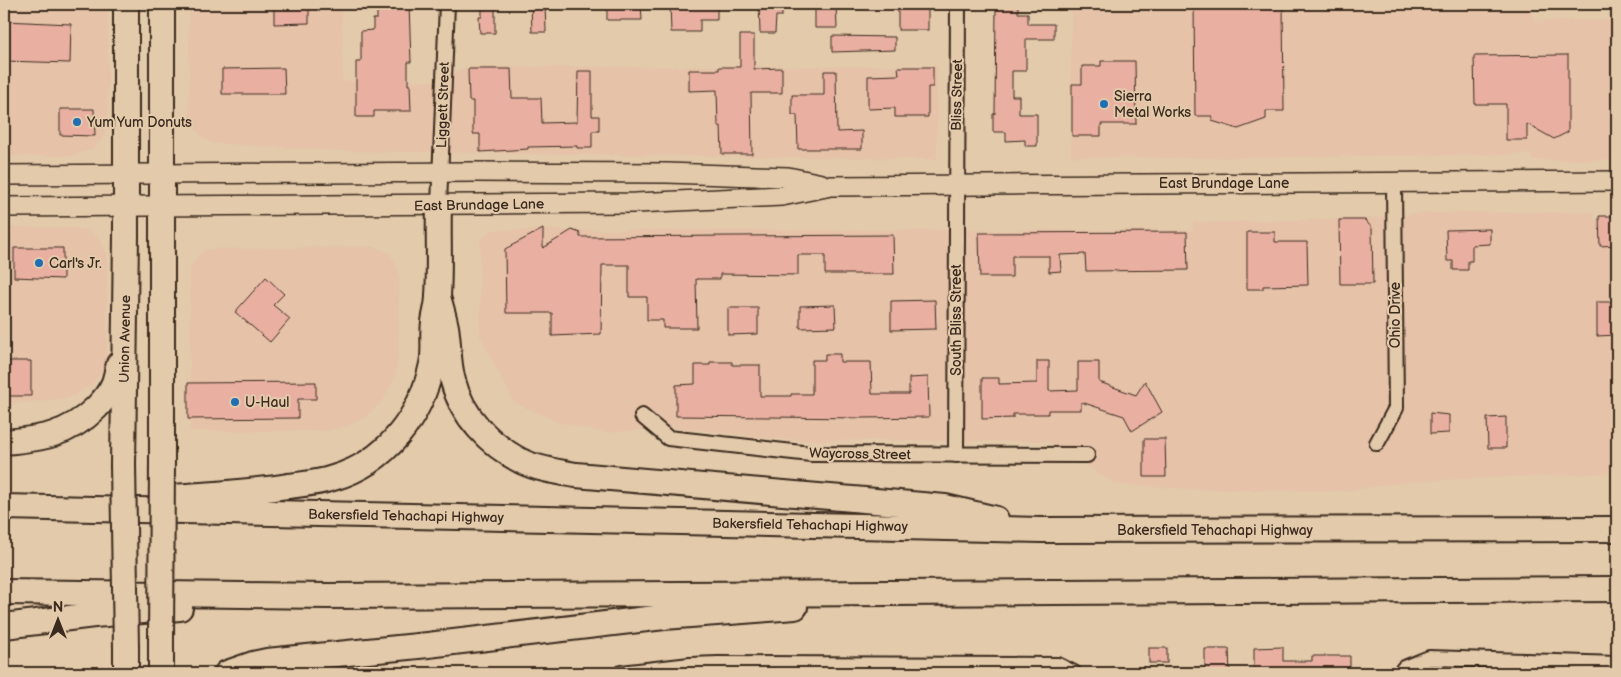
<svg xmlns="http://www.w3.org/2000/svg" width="1621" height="677" viewBox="0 0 1621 677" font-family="'Balsamiq Sans',sans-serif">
<rect width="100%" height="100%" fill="#e3caab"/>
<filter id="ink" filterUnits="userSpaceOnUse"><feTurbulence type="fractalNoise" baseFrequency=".02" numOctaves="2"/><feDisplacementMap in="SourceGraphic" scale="10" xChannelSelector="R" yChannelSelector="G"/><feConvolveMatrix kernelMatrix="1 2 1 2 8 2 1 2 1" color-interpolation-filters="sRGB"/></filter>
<g filter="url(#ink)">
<!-- built -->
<g fill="#e5c2a8">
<path d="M4,4H108V124L105,133L100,142L92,149L72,156H4Z"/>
<path d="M189,4H342V81H433L470,67L937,66V159L341,151L213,143L201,136L196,130L191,121L189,111Z"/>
<path d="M1071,4H1533V21L1617,20V160H1532V154L1195,158L1071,157Z"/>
<path d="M1594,212V219H1617V473L1414,481L1346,491L1193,489L1116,484L1048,441L787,440L671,427L606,433L556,421L514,402L480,335V241L491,230H1193L1194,223L1370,218L1427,213Z"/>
<path d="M4,227L74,228L86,230L100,240L107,256V366L92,384L73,396L63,399L4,404Z"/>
<path d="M374,247L388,253L395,261L399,275L398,353L396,371L393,381L382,401L366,416L347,426L326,431H190V271L194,261L201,253L205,250L213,249Z"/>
</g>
<!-- building -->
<g fill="#e9b0a2" stroke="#3b2a1e">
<path d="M274,4H309V23L274,24Z"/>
<path d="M377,4H409L411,62H408V85H410L411,111H374V117H356V62H361V31L373,30V19H377Z"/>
<path d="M482,4H495V33H480L479,17H482Z"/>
<path d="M531,4H545L546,32H532Z"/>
<path d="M607,4H641L642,20H607Z"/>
<path d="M670,4H717V20H700V32H671Z"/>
<path d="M759,4H782V16H776L775,33H760Z"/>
<path d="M815,4H836L837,28H815Z"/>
<rect x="898" y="4" width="30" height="26"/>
<path d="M1194,4H1283L1284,111H1266V119L1238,129L1212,121V116H1195Z"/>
<path d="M996,6H1018V13H1028V24H1054V39H1026V71H1012V96H1019V114H1037V146H1025V140L1006,141V132H993V114H995Z"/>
<path d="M4,21L71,24L70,63L4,61Z"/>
<path d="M740,35H754V69L782,68V93H751L752,154H722L721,126H718L717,90L689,91V70H719V67H740Z"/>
<path d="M832,36L895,37V50L832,52Z"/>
<path d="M1568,55V132L1554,139L1527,124V140H1506V104H1475L1474,56Z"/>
<path d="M1101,61H1135L1136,124H1101V136H1072V84H1082V66H1101Z"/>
<path d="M898,67H933V87H928V117H895V108L868,109V76L899,75Z"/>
<path d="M284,68L285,94H222V69Z"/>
<path d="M468,69H511L512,98H541L542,123L577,122L578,71H592V116H599V131H592V148H577V146L528,147V149L480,152V134H473V101H469Z"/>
<path d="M824,71H836L837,132L862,131V149H798L797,115H792V95H824Z"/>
<path d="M60,109H94L95,136L60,135Z"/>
<path d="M1599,216H1617V245L1600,246Z"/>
<path d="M1339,220H1365L1372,228L1373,284H1340Z"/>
<path d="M543,229V248L572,230L580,233V237L893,235L894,274H825V255H798V275L720,274V279H696L697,328H663V320H647V297H629V265H602L601,334L552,336V313H506L505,249Z"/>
<path d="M1490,229V244L1472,245V261H1468V270H1453V261H1447L1446,230Z"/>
<path d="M1187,232L1188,270L1086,271L1085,254L1060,255L1061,271L1049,272V256H1012V277H980L979,233Z"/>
<path d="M1247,232H1275V242H1307L1308,285L1263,286V289H1247Z"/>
<path d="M14,248H63V279L14,277Z"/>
<path d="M266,277L284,294L273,305L290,319L270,342L235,312Z"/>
<path d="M935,300L936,329L891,330V301Z"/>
<path d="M1597,302H1613V318H1617V335L1597,336Z"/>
<path d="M835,305L836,327L800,328V306Z"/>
<path d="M728,308H758V334L728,335Z"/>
<path d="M825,354H840V362H871L872,394H909V378L928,377L929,417L862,418L676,416V385L695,384V365H710V362H732V365H760V396H791V394H812V360H825Z"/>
<path d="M8,361H31V396H4V364H8Z"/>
<path d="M1037,361H1049V391L1078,390V362H1099V382L1136,395L1145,381L1162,412L1132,431L1124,416L1081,402V410H1048V414H1013V418L982,419V378H999V384L1037,383Z"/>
<path d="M316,382V399H298V418L188,419V383Z"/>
<path d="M1430,413L1449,415V433L1430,434Z"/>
<path d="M1506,417V448H1488L1487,418Z"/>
<path d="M1144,439H1165L1166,477H1144Z"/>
<path d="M1283,647V661H1312V656H1350V673H1254V648Z"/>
<rect x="1149" y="648" width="18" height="15"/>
<path d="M1205,649H1229L1230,673H1205Z"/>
</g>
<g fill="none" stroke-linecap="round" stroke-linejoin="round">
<defs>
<g id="street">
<path d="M439,205L447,4"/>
<path d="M642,416L668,438L811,454L1087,455"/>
<path d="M1377,443L1396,408L1394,182"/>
<path d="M956,455L958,4"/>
<path d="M621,673L690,665L718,664L1058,665L1074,673"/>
<path d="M1400,673L1404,668L1429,658L1617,664"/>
</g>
<g id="secondary">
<path d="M4,175L474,172L667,173L788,177L822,184"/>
<path d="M4,207L636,203L782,196L831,186L1617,181"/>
</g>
<g id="highway">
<path d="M438,297C441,307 444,317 446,327C449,345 448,363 453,381C462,416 489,444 521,461C537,469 558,472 576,475L945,507L996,519"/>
<path d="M4,442C41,439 68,435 96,408C103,401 110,392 114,383C116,377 117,371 119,364"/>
<path d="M162,461V4"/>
<path d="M123,465L126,236V4"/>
<path d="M175,497C213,494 251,492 288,486C303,484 319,483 333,478C386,463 421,417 432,364C435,351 432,336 434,322C435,314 438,305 438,296C440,266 438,236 439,205"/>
<path d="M4,507L1041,530L1617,529"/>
<path d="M4,592L327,596L1617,589"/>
<path d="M4,626L94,615L180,608"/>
<path d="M161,643V673"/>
<path d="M126,673V648"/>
<path d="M227,673L253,664L267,661L428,645L664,617L795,607"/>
</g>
</defs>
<!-- street casing -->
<use href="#street" stroke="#3b2a1e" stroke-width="18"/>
<!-- secondary casing -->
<use href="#secondary" stroke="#3b2a1e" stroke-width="22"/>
<!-- highway casing -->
<use href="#highway" stroke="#3b2a1e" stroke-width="28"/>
<!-- street -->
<use href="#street" stroke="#e3caab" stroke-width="14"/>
<!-- secondary -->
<use href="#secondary" stroke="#e3caab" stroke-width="19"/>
<!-- highway -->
<use href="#highway" stroke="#e3caab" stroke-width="24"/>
<defs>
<g id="highway-bridge">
<path d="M123,465L126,648"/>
<path d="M161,643L162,461"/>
</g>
</defs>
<!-- highway-bridge casing -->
<use href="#highway-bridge" stroke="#3b2a1e" stroke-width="28" stroke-linecap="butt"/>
<!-- highway-bridge -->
<use href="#highway-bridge" stroke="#e3caab" stroke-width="24"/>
</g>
</g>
<!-- markers -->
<g fill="#1f6fb2" stroke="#e3caab" stroke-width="2">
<circle cx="1104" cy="104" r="5"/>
<circle cx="77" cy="122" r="5"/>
<circle cx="39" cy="263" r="5"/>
<circle cx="235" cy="402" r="5"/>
</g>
<g text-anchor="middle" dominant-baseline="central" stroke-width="4" stroke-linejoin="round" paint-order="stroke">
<!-- street labels -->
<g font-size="14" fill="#3b2a1e" stroke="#e3caab">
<text transform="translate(957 95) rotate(-89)">Bliss Street</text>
<text transform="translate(443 105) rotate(-88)">Liggett Street</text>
<text x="1224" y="183">East Brundage Lane</text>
<text transform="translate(479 205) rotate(-1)">East Brundage Lane</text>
<text transform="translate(1395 315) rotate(-90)">Ohio Drive</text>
<text transform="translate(956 320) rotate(-90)">South Bliss Street</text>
<text transform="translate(125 339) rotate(-89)">Union Avenue</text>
<text transform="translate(860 454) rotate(1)">Waycross Street</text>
<text transform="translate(406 516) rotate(1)">Bakersfield Tehachapi Highway</text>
<text transform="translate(810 525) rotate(1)">Bakersfield Tehachapi Highway</text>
<text x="1215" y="530">Bakersfield Tehachapi Highway</text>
</g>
<!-- poi labels -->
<g font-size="14" fill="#3b2a1e" stroke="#e3caab" text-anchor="start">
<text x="1114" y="96">Sierra<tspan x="1114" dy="16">Metal Works</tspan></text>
<text x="87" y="122">Yum Yum Donuts</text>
<text x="49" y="263">Carl's Jr.</text>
<text x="245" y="402">U-Haul</text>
</g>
</g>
<!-- margin -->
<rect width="1621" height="677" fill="none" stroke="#e3caab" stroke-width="20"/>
<rect x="10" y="10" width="1601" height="657" fill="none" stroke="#3b2a1e" stroke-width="2" filter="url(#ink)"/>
<!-- north arrow -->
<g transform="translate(58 620)" stroke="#e3caab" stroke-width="4" paint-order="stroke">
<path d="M0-4L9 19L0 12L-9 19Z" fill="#3b2a1e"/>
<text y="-8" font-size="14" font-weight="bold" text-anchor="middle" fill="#3b2a1e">N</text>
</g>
</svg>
